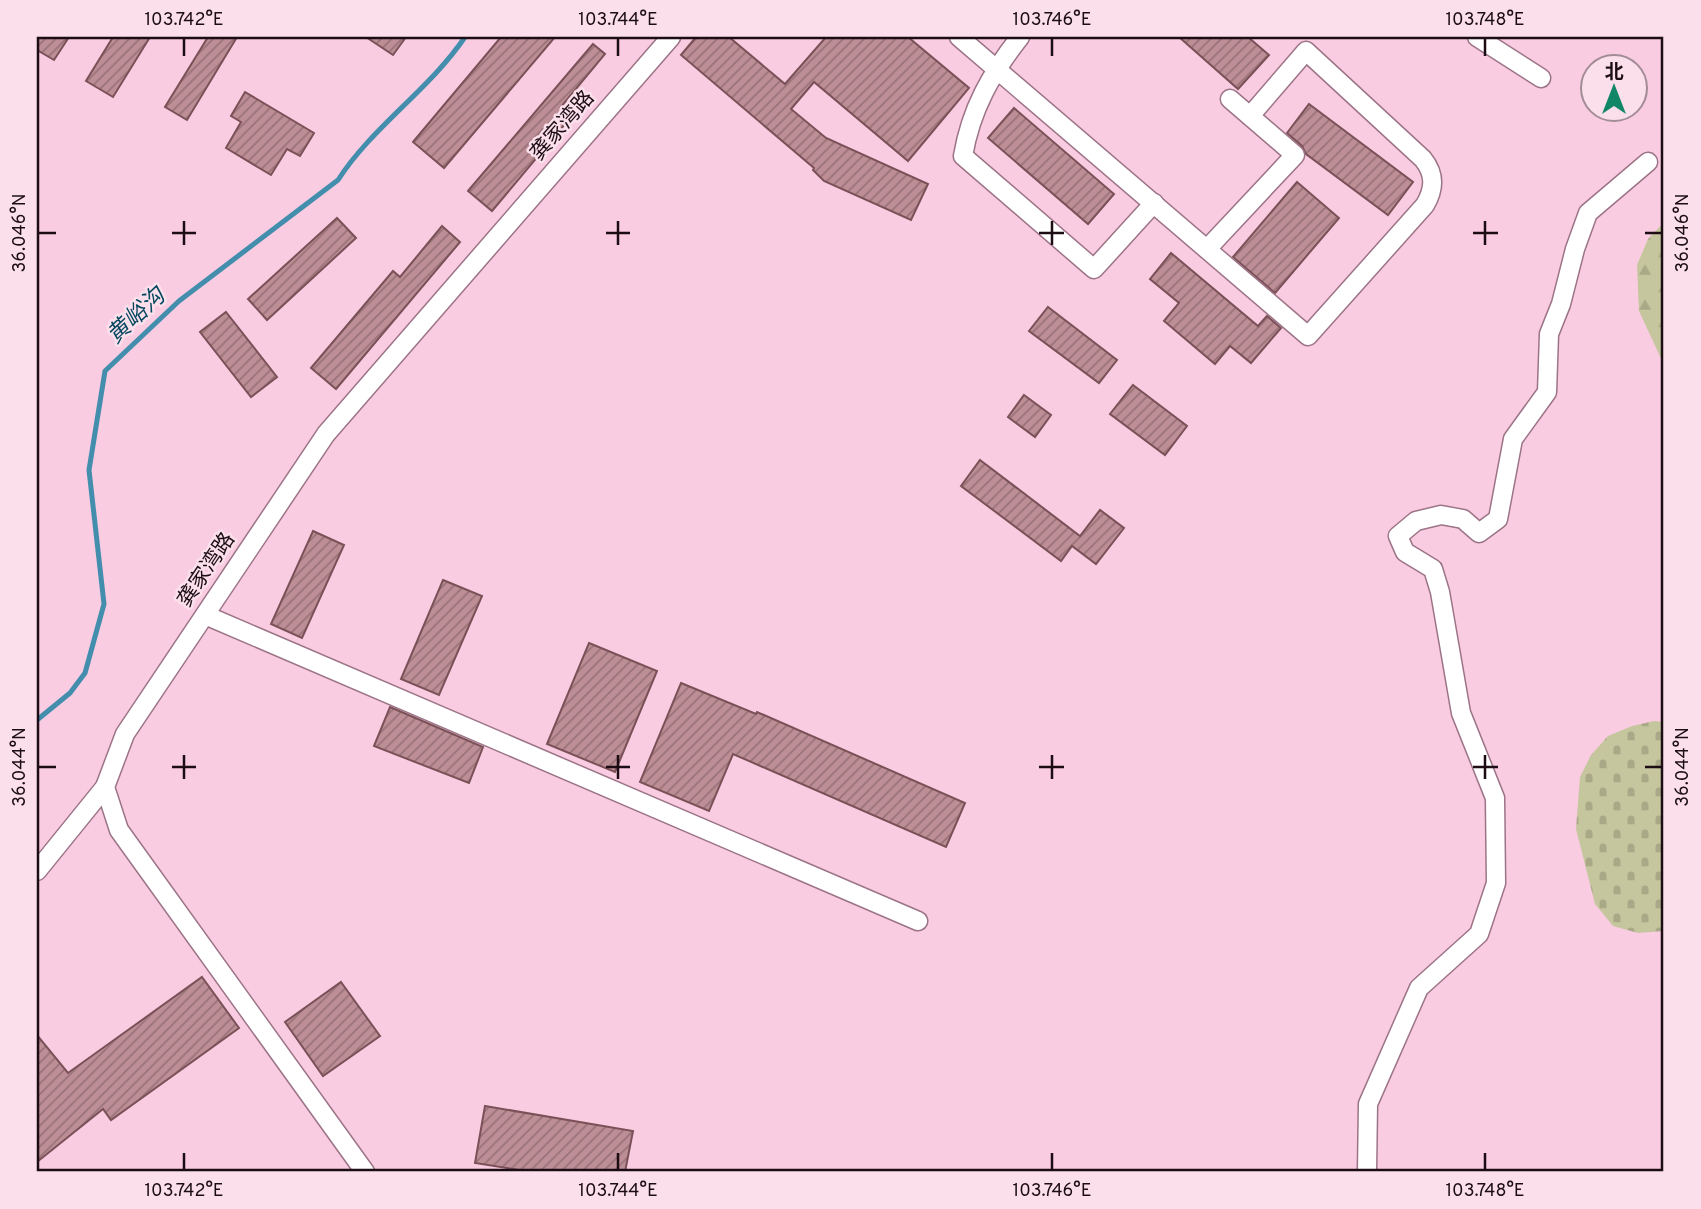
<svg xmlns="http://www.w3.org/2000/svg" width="1701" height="1209" viewBox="0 0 1701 1209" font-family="Overpass,'Noto Sans SC',sans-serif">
<defs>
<pattern id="forest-firs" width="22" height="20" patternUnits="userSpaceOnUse" patternTransform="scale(1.75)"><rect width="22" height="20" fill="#c5c69e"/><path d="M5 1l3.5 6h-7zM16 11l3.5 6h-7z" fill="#a9a987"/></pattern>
<pattern id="cemetery-stones" width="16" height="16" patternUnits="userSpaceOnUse" patternTransform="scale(1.75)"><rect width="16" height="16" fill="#c5c69e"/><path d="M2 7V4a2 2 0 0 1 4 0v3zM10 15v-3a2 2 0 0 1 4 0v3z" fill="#a9a987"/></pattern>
<pattern id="building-hatch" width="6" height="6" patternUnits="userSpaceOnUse" patternTransform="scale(1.75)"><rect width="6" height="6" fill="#bd8e95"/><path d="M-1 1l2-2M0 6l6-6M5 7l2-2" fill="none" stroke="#997278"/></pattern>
</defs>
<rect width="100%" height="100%" fill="#facce2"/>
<!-- forest -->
<path fill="url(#forest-firs)" d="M1664,222V365L1639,311L1637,265L1648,239Z"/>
<!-- cemetery -->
<path fill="url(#cemetery-stones)" d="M1654,721L1664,722V931L1638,933L1613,926L1595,904L1576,829L1580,777L1591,755L1608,736L1632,726Z"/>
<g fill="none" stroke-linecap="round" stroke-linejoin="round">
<!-- stream -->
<path stroke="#438dad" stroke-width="5" d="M37,720L70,693L85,673L104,604L89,470L105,371L179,301L338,180C373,126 429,90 465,37"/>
</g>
<!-- building -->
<g fill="url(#building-hatch)" stroke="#7b5158" stroke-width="2">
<path d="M37,37H69L54,60L37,50Z"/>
<path d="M113,37H150L113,97L86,81Z"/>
<path d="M208,37H237L187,120L165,107Z"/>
<path d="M366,37H406L393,55Z"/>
<path d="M501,37H555L444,168L413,142Z"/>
<path d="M696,37H729L785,84L826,37H908L969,88L908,161L814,82L791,109L826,138L928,184L911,220L824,181L813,170L814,168L681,55Z"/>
<path d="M1179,37H1248L1269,55L1238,89Z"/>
<path d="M593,44L605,54L560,108L571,117L492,211L468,191Z"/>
<path d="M245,92L314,133L300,156L287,149L271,175L226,148L241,122L231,116Z"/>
<path d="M1309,104L1413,182L1388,215L1306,154L1302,146L1287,133Z"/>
<path d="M1014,108L1114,194L1088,224L988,138Z"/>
<path d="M1297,182L1339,218L1275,293L1233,257Z"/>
<path d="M337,218L356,238L267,320L248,299Z"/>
<path d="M442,226L460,242L336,389L311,368L393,271L400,277Z"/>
<path d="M1171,253L1258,326L1267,316L1281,328L1251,363L1230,346L1215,364L1164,321L1179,303L1150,279Z"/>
<path d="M1048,307L1117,360L1099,383L1029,331Z"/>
<path d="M226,312L277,377L251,397L200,332Z"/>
<path d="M1133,385L1187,426L1165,455L1110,414Z"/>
<path d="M1024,395L1051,415L1035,437L1008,417Z"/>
<path d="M980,460L1080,536L1100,510L1124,528L1096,564L1072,546L1061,561L961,486Z"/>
<path d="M313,531L344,545L302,638L271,624Z"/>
<path d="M443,580L482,596L439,695L401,679Z"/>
<path d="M589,643L657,671L615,772L547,744Z"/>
<path d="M681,683L756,714L757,712L965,803L946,847L733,754L709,811L640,782Z"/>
<path d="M390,707L483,747L469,783L374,746Z"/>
<path d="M202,977L239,1028L111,1120L103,1109L37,1162V1035L68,1073Z"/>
<path d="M341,982L380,1036L323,1076L285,1022Z"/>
<path d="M485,1106L633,1131L625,1172H532L475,1163Z"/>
</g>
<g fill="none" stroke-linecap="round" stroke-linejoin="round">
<defs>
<g id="minor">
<path d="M959,37L1308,336L1425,205C1435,188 1435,174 1423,159L1306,51L1250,116"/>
<path d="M1020,37C991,74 971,109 963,156L1094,269L1154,203"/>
<path d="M1477,37L1541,78"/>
<path d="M1207,249L1295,155L1230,99"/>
<path d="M205,615L918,921"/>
<path d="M37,871L105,787"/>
<path d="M365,1172L119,830L105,787L125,734L326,434L671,37"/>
<path d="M1367,1172L1368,1104L1419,988L1479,934L1496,883L1495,798L1461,713L1440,592L1433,569L1405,552L1398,536L1416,521L1441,515L1463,519L1479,533L1498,519L1513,439L1547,392L1549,334L1561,304L1575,249L1588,213L1648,162"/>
</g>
</defs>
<!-- minor casing -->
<use href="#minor" stroke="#9c7487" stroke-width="21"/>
<!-- minor -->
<use href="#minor" stroke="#fff" stroke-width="18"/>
</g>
<!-- ticks -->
<path fill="none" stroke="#1c0d14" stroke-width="2.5" d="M184,38V56M618,38V56M1052,38V56M1485,38V56M184,221V245M618,221V245M1052,221V245M1485,221V245M38,233H56M172,233H196M606,233H630M1039,233H1064M1473,233H1498M1645,233H1662M184,755V779M618,755V779M1052,755V779M1485,755V779M38,767H56M172,767H196M606,767H630M1039,767H1064M1473,767H1498M1645,767H1662M184,1153V1170M618,1153V1170M1052,1153V1170M1485,1153V1170"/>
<g text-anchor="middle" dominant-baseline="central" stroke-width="5" stroke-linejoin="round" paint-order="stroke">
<!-- street labels -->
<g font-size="21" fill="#1c0d14" stroke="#fbe0ec">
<text transform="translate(563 126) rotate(-49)">龚家湾路</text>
<text transform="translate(207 570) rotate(-56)">龚家湾路</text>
</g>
<!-- water labels -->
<g font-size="23" font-style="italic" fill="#05475e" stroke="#fbe0ec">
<text transform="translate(137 317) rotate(-43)">黄峪沟</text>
</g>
</g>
<!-- border -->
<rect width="1701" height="1209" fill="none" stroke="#fbe0ec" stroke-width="77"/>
<!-- north arrow -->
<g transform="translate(1614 88)"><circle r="33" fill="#fbe0ec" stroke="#a28c96" stroke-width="2"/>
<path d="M0-5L12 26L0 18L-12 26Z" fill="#128768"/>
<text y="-10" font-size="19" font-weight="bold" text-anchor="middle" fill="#1c0d14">北</text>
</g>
<rect x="38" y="38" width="1624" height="1132" fill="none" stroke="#1c0d14" stroke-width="2.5"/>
<g font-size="18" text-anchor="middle" fill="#1c0d14">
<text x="184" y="25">103.742°E</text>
<text x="618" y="25">103.744°E</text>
<text x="1052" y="25">103.746°E</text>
<text x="1485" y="25">103.748°E</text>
<text transform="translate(19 233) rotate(-90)" y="6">36.046°N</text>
<text transform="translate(1682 233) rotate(-90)" y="6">36.046°N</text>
<text transform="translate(19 767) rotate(-90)" y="6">36.044°N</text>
<text transform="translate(1682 767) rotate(-90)" y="6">36.044°N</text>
<text x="184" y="1196">103.742°E</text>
<text x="618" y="1196">103.744°E</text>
<text x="1052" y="1196">103.746°E</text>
<text x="1485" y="1196">103.748°E</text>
</g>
</svg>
